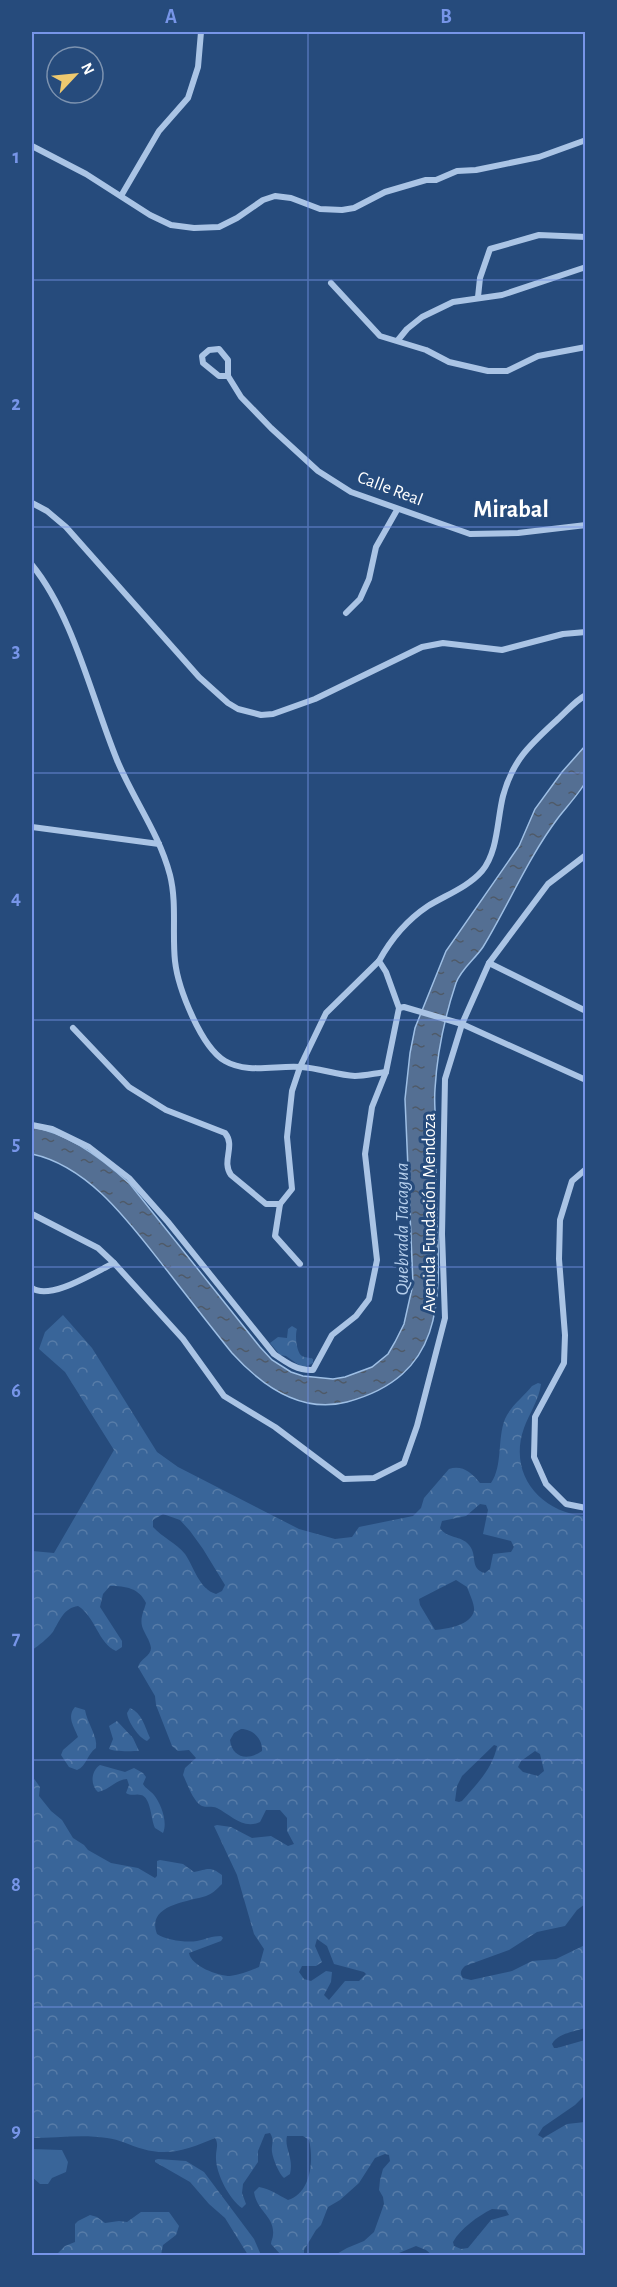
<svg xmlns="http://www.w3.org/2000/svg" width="617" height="2287" viewBox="0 0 617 2287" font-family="'Alegreya Sans',sans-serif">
<defs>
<pattern id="forest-crowns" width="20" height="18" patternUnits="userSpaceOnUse" patternTransform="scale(1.5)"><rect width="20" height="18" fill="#396599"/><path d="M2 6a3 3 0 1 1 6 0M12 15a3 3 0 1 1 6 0" fill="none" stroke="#577ca8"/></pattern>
<pattern id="water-ripples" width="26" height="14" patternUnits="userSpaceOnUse" patternTransform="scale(1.5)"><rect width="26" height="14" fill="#546f93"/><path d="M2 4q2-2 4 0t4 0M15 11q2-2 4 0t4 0" fill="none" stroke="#4f5a68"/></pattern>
</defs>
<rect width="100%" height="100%" fill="#264b7c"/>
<!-- grass -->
<path fill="#396599" d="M32,2149L62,2150L68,2162L66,2172L52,2178L48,2184H40L32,2177Z"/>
<!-- forest -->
<g fill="url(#forest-crowns)" fill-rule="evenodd">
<path d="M63,1315L92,1348L157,1452L178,1467L299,1529L335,1539L352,1537L359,1527L413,1516L421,1508L424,1498L449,1469C462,1465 471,1472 480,1483H491C503,1465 497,1439 505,1419C510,1407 524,1396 532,1386L538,1383L541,1384C539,1400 529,1414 524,1428C508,1473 539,1512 585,1516V1904L577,1910L565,1926L537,1932L509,1950L465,1966C461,1970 459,1973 463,1978L471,1980L512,1971L532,1961L556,1959L585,1945V2028C574,2032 558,2033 552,2044L554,2048H557L585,2040V2095L575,2105L543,2127L538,2135L543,2138L567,2124L585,2122V2255H432L426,2250L416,2246L394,2255H335L347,2248L364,2241L374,2232L384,2204L383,2197L379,2190L380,2180L383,2169L390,2161L389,2155L385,2154L375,2158L359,2183L340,2200L328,2207L321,2225L316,2230L304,2250V2255H281L271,2244C271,2241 273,2238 273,2235C275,2216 257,2212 254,2192L259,2187C271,2189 278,2195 288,2200C311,2193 314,2160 309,2140L303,2136H287C284,2148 294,2157 290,2174L284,2178C279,2174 273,2159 272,2152C271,2144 275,2141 270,2133L265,2134L258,2151V2162L243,2184L242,2193L246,2204L242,2208C229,2199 215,2172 216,2156C216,2149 219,2144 215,2138C191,2148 170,2157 143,2149C131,2146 119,2139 107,2138C82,2134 56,2138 32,2138V1776L40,1787L39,1796L51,1811L62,1820L73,1838L84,1845L88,1850L111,1863L138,1868L155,1878L157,1876V1861L160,1860L183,1864L194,1872C207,1870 209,1865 222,1875V1884C217,1889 212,1894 206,1896C187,1902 146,1905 157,1934C166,1940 186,1943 197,1941C206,1939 212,1936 221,1936L223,1938L221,1941L189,1953C191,1966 218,1976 230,1976C240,1975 250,1971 259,1967L264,1949L254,1934L237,1875L214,1826L217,1825L231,1827L252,1838L271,1836L288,1846L294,1844L287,1831V1818L280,1810H266L260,1822C243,1830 231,1815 217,1808C210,1805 204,1809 199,1804C192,1798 187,1783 183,1775L185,1768L196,1758L189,1750L178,1751L172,1746L156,1705L155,1696L138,1667C140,1659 151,1656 151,1648C150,1640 144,1633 142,1626C140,1617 144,1611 146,1603C139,1588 126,1586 110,1586L103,1594L100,1607L122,1641V1647L116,1651C98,1643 95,1616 78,1606C64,1608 60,1620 54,1630C52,1635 36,1648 32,1650V1551L54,1553L114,1450L65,1372L39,1349L45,1332ZM480,1504L486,1505L488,1510L483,1534L511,1541L514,1547L511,1552L493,1554L490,1569L485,1573C469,1569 478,1555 469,1545C461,1535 447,1539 440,1528L442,1521L466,1516ZM163,1514L180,1520L190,1531L203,1549L225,1585L222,1591L216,1594C199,1589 194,1567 185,1554C176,1543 162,1537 153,1527V1520ZM456,1580L467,1587C469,1593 475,1604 474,1611C471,1625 447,1629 435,1630L420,1605L419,1599ZM241,1729C253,1729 263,1739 262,1751C248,1761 232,1758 230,1740L234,1733ZM494,1745L497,1746C493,1768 476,1785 462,1801L459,1802L455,1801L457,1786L462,1776ZM535,1751L540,1754L544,1771L538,1776L523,1772L518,1767L521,1761ZM317,1939L327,1946L334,1964L364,1972L366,1974L359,1981H345L329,2000L324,1995L331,1982L332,1972L326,1971L311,1981L304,1979L299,1972L302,1966H316L322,1962L315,1946ZM492,2209L506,2210L509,2215L491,2220L468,2248L461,2249L454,2246L453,2242C461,2228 478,2216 492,2209Z"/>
<path d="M292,1326L297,1329C295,1334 296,1352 302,1356C305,1358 309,1357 313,1359V1363L303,1368L286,1356L280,1355L270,1343L278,1337L287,1338L288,1329Z"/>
<path d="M75,1707L85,1710C87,1723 98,1736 96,1748C87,1754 87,1766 77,1770L69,1767L61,1755L63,1750L78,1737C75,1728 66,1717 75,1707Z"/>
<path d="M130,1708C142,1713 145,1727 150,1738L147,1741C139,1738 128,1722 127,1713Z"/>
<path d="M117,1721L133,1738L139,1751C133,1751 114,1752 109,1749L113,1739L109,1726Z"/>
<path d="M100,1765L125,1772L134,1768L143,1773L146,1777L143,1784C146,1789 150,1790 154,1795C161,1804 168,1822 163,1833L155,1828C151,1820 151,1797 141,1795C135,1793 133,1797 126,1793L129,1785L127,1779C117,1779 109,1790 98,1792C90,1785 91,1771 100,1765Z"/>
<path d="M158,2159L186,2161L204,2172L254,2239L261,2255H248L225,2218L209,2204L190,2182L155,2162V2160Z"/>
<path d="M141,2212H169L179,2226L176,2235L163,2245L161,2255H56L65,2246L75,2242V2224L78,2221L90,2215L97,2217L105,2223L119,2221L127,2222Z"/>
</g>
<!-- water -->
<path fill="url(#water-ripples)" stroke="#9ebfe5" stroke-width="1.5" d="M585,746C585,757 588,772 585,782C584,788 563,811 558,818C528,858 509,904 483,947C475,959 461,969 456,983C445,1016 437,1054 435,1089C434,1101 435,1113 436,1125C436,1157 436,1189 437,1220C441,1303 443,1376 347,1402C301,1414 261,1385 232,1353C211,1327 190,1300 169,1273C133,1228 92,1167 32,1154V1127C69,1133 103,1159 130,1184L260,1347L272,1360L291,1372L303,1376L333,1379L345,1377L372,1367L388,1354L395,1342L404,1324L413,1284L405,1099L410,1053L415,1028L446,951L519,846L535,809L562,772Z"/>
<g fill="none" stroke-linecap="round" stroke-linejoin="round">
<!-- street -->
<g stroke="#aac4e5" stroke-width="6">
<path d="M32,146L86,174L150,215L171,225L194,228L219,227L237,218L263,200L275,196L291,198L320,209L342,210L354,208L385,192L426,180H436L457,171L476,170L539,157L586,140"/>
<path d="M121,196L159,131L188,98L198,67L201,32"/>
<path d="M331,283L380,336L426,350L449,362L488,371H507L538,356L586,347"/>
<path d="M478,297L480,278L490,249L539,235L586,237"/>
<path d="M398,340L407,329L422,317L453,302L502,295L586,267"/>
<path d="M219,349L228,360V376H219L203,363L202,356L209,350Z"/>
<path d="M228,376L241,397L271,428L318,471L351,492L470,534L518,533L586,525"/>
<path d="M32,503L47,511L66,527L199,677L228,703L238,709L261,715L273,714L315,699L422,647L443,643L502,650L563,634L586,632"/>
<path d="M32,565C73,615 92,699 117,760C133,799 159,833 170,875C177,903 172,933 175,961C178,988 201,1047 225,1061C247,1074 277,1065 301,1067C319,1068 337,1075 355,1076C365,1076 376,1073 386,1072"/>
<path d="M346,613L360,599L369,579L376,547L397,510"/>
<path d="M32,827L159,844"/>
<path d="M489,963L586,1011"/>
<path d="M399,1008L404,1007L462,1024L586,1080"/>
<path d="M73,1028L129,1087L166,1110L225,1133C236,1146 221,1161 231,1175L266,1204H280"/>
<path d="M32,1125L52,1129L89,1147L129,1178L168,1222L274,1354C287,1363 298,1371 313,1370L332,1335L356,1316L369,1299L377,1260L365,1154L372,1107L386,1072L399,1008L386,972L379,961C391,939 407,920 428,906C446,895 468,887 482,871C498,852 497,820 503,796C513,759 531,744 558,719C567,711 575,701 586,695"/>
<path d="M586,1169L572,1181L560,1220L559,1259L565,1335L564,1363L535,1417L534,1457L546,1484L566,1504L586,1508"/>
<path d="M32,1214L98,1248L114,1263L183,1339L224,1396L275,1427L344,1479L374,1478L404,1463L417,1426L445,1318L442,1234L445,1079L462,1024L489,963L548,884L586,855"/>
<path d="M300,1264L275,1236L280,1204L292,1189L287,1137L292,1091L300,1067L326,1013L379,961"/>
<path d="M32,1288C50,1301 95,1272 114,1263"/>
</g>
</g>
<!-- grid -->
<path fill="none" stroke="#7795e8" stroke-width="1.5" stroke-opacity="0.55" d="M308,32V2256M32,280H586M32,527H586M32,773H586M32,1020H586M32,1267H586M32,1514H586M32,1760H586M32,2007H586"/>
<g text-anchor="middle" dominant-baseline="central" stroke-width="6" stroke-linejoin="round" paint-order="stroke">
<!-- street labels -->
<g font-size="18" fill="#fff" stroke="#264b7c">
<text transform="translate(390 489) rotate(21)">Calle Real</text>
<text transform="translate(430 1213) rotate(-90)">Avenida Fundación Mendoza</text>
</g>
<!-- water labels -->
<g font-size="20" font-style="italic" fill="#b5ceec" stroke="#264b7c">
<text transform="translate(402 1229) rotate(-90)">Quebrada Tacagua</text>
</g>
<!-- district labels -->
<g font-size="24" font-weight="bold" fill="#fff" stroke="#264b7c">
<text x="511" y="510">Mirabal</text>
</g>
</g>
<!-- border -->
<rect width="617" height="2287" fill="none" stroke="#264b7c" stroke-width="66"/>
<!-- north arrow -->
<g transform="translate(75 75) rotate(64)"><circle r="28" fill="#264b7c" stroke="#7d93b0" stroke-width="1.5"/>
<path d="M0-4.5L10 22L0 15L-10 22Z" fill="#eec96f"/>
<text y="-9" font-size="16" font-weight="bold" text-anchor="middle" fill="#ffffff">N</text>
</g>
<rect x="33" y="33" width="551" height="2221" fill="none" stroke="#7795e8" stroke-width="2"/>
<g font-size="20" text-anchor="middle" font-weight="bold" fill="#7795e8">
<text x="171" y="23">A</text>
<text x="446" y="23">B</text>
<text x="16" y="163">1</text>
<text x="16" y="410">2</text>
<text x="16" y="657">3</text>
<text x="16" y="904">4</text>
<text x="16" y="1150">5</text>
<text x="16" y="1397">6</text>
<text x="16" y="1644">7</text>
<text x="16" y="1891">8</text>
<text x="16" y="2137">9</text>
</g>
</svg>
